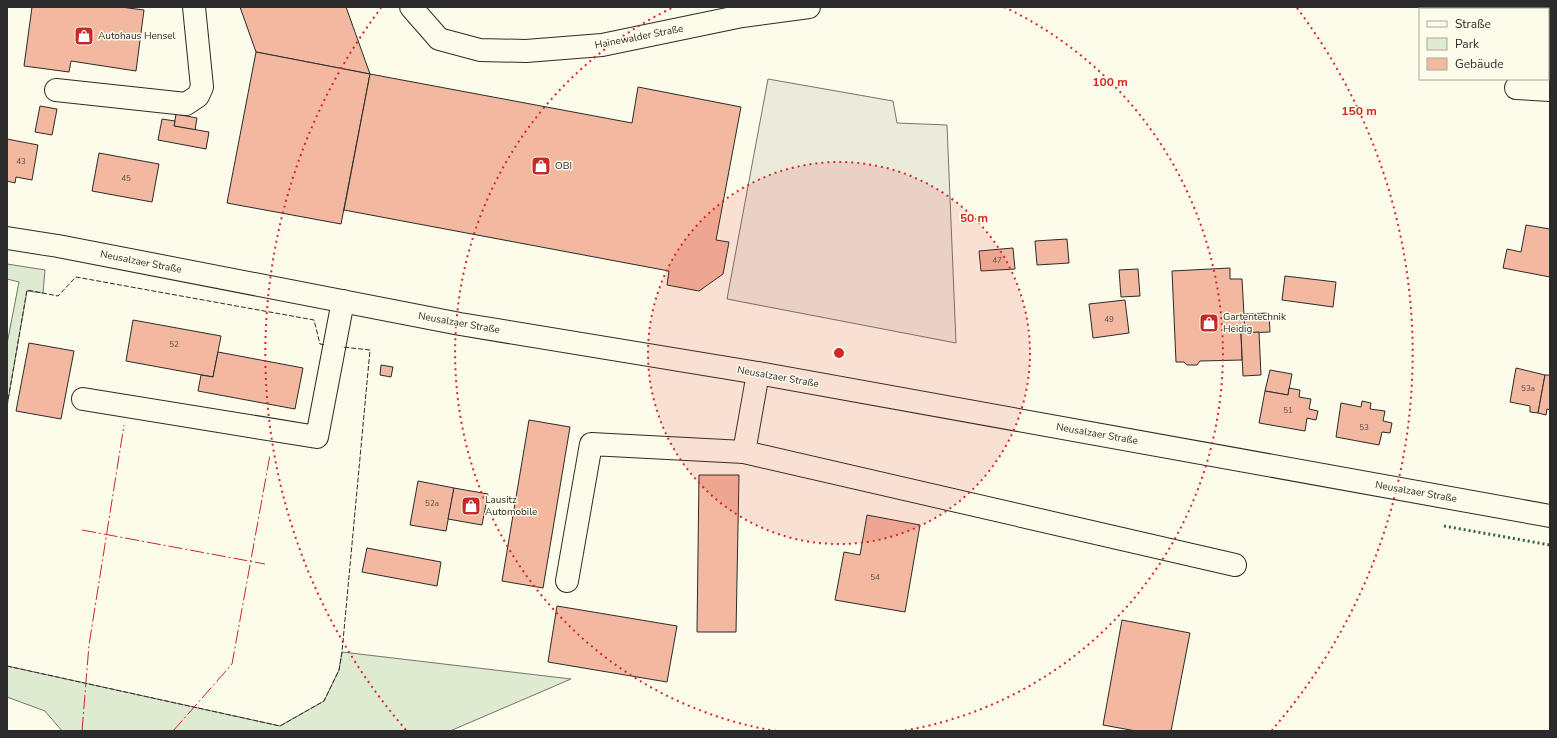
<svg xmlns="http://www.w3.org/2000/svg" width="1557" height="738" viewBox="0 0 1557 738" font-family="'Nunito Sans',sans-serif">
<rect width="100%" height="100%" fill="#fdfbea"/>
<!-- green -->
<g fill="#deebd1" stroke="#74746e">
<path d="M7,264L45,270L43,293L27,291L7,406V344L19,282L7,279Z"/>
<path d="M342,652L571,679L450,731H62L45,711L7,697V666L280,726L324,701L339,670Z"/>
</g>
<!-- parking -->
<path fill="#eceadb" stroke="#74746e" d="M768,79L893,101L897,123L947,125L956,343L727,299Z"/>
<!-- building -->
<g fill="#f2b8a0" stroke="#2b2b2b">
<path d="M32,7H121L144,10L136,71L71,61L69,72L24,66Z"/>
<path d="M240,7H346L370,74L256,52Z"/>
<path d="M256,52L370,74L341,224L227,203Z"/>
<path d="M370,74L632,123L638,87L741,107L716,240L729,242L723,274L699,291L667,285L669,271L344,210Z"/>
<path d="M40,106L57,109L52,135L35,132Z"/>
<path d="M176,114L197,118L195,130L174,126Z"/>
<path d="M162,119L175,121L174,126L209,132L206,149L158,140Z"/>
<path d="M7,139L38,145L32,180L16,177L15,183L7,181Z"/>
<path d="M99,153L159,164L152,202L92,191Z"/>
<path d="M1526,225L1550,229V277L1503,268L1507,249L1521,252Z"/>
<path d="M1067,239L1069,263L1037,265L1035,241Z"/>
<path d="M1013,248L1015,269L981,271L979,251Z"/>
<path d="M1230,268V279H1242L1245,333H1241L1242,360L1200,361L1197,365H1187L1184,362H1176L1172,271Z"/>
<path d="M1138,269L1140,296L1121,297L1119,270Z"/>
<path d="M1285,276L1336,282L1333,307L1282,300Z"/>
<path d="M1125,300L1129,333L1093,338L1089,304Z"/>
<path d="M1269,313L1270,332L1245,333L1244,314Z"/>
<path d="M133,320L221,336L213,377L126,361Z"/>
<path d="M1259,332L1261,375L1243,376L1241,333Z"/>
<path d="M29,343L74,351L61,419L16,411Z"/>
<path d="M218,352L303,368L295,409L198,391L201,375L213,377Z"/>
<path d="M381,365L393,367L391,377L380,375Z"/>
<path d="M1516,368L1545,375L1538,413L1530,412V406L1510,402Z"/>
<path d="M1270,370L1292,374L1288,395L1265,391Z"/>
<path d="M1545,375H1550V410L1547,409L1546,415L1538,413Z"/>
<path d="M1289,388L1300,390L1299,397L1311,399L1309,409L1318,411L1316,420L1307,418L1305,431L1259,423L1265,391L1288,395Z"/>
<path d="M1362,401L1371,403L1370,409L1385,411L1383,421L1392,423L1390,433L1382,432L1379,445L1336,437L1341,403L1361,407Z"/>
<path d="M529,420L570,427L543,588L502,581Z"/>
<path d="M699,475H739L736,632H697Z"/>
<path d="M418,481L454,488L446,531L410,525Z"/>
<path d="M454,488L488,494L482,525L448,519Z"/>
<path d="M867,515L920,525L905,612L835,600L844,552L860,555Z"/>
<path d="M367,548L441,562L437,586L362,572Z"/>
<path d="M557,606L677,626L667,682L548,662Z"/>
<path d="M1122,620L1190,633L1171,731H1136L1103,725Z"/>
</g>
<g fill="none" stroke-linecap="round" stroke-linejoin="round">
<defs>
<g id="minor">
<path d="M411,7L439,39L480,50L526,51L602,45L742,16L809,7"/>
<path d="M1516,88L1550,90"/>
<path d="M56,90L186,104L198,96L202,87L194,7"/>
<path d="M83,399L317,437L343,301"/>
<path d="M744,452L758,373"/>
<path d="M567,581L591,444L744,452L1235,565"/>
</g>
<path id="major" d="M7,238L58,246L460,324L758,373L1550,516"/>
</defs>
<!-- minor casing -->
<use href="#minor" stroke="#2b2b2b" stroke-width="24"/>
<!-- major casing -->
<use href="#major" stroke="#2b2b2b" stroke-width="24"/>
<!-- minor -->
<use href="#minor" stroke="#fdfbea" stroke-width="22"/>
<!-- major -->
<use href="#major" stroke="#fdfbea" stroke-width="22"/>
<!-- hedge -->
<path stroke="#34623c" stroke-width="3" stroke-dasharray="2 3" stroke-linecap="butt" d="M1444,526L1550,545"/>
<!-- fence -->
<g stroke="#2b2b2b" stroke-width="1" stroke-dasharray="5 2" stroke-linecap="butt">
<path d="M7,406L27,290L58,296L76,277L314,320L320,344L326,345"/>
<path d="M7,666L280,726L324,701L339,670L342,652L370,350L342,347"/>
</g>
<!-- power -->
<g stroke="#c62828" stroke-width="1" stroke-dasharray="14 3 2 3" stroke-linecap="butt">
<path d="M82,530L265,564"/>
<path d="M82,731L89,645L124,425"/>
<path d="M173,731L232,664L270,455"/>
</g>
</g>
<!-- distance rings -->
<circle cx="839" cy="353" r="191" fill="#d62828" fill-opacity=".12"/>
<g fill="none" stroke="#d62828" stroke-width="2" stroke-dasharray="2 4">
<circle cx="839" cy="353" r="191"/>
<path d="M776 731A383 383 0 0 1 674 7M1004 7A383 383 0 0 1 902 731"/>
<path d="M406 730A574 574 0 0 1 381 8M1297 8A574 574 0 0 1 1272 730"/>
</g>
<!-- icons -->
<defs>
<symbol id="shop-square" viewBox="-11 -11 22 22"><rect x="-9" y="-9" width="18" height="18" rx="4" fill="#c62828" stroke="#fdfbea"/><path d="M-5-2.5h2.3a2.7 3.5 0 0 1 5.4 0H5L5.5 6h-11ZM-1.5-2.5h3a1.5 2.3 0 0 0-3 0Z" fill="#fff"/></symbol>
</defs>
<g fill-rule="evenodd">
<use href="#shop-square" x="73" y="25" width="22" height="22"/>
<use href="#shop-square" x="530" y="155" width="22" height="22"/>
<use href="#shop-square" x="1198" y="312" width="22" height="22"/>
<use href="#shop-square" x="460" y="495" width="22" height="22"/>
</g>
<g text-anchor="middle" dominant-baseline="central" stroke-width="3" stroke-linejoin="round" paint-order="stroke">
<!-- number labels -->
<g font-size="8" fill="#5d4e48">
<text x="21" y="161">43</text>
<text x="126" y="178">45</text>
<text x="997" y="260">47</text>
<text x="1109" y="319">49</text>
<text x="174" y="344">52</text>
<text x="1528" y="388">53a</text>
<text x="1288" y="410">51</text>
<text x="1364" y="427">53</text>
<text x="432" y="503">52a</text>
<text x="875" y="577">54</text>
</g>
<!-- poi labels -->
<g font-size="10" fill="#2b2b2b" stroke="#fdfbea" text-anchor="start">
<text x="98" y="36">Autohaus Hensel</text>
<text x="555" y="166">OBI</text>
<text x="1223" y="317">Gartentechnik<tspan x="1223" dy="12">Heidig</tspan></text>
<text x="485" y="500">Lausitz<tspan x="485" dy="12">Automobile</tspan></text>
</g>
<!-- street labels -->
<g font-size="10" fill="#2b2b2b" stroke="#fdfbea">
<text transform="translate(639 37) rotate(-11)">Hainewalder Straße</text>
<text transform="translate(141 262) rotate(11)">Neusalzaer Straße</text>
<text transform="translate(459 323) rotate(10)">Neusalzaer Straße</text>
<text transform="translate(778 377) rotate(10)">Neusalzaer Straße</text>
<text transform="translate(1097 434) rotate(10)">Neusalzaer Straße</text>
<text transform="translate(1416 492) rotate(10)">Neusalzaer Straße</text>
</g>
</g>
<circle cx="839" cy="353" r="6" fill="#d62828" stroke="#fdfbea" stroke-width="2"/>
<g font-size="12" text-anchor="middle" font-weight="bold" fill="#d62828" stroke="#fdfbea" stroke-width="3" stroke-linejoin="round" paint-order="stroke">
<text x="1110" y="86">100 m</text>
<text x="1359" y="115">150 m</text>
<text x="974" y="222">50 m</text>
</g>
<!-- border -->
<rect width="1557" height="738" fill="none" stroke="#2b2b2b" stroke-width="16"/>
<!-- legend -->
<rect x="1419" y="8" width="130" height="72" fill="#fdfbea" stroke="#a9a89e"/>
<rect x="1427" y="21" width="20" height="6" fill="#fdfbea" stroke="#a9a89e"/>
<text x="1455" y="28" font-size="12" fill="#2b2b2b">Straße</text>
<rect x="1427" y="38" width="20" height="12" fill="#deebd1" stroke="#a9a89e"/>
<text x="1455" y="48" font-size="12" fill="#2b2b2b">Park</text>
<rect x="1427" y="58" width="20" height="12" fill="#f2b8a0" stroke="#a9a89e"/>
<text x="1455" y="68" font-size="12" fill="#2b2b2b">Gebäude</text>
</svg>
